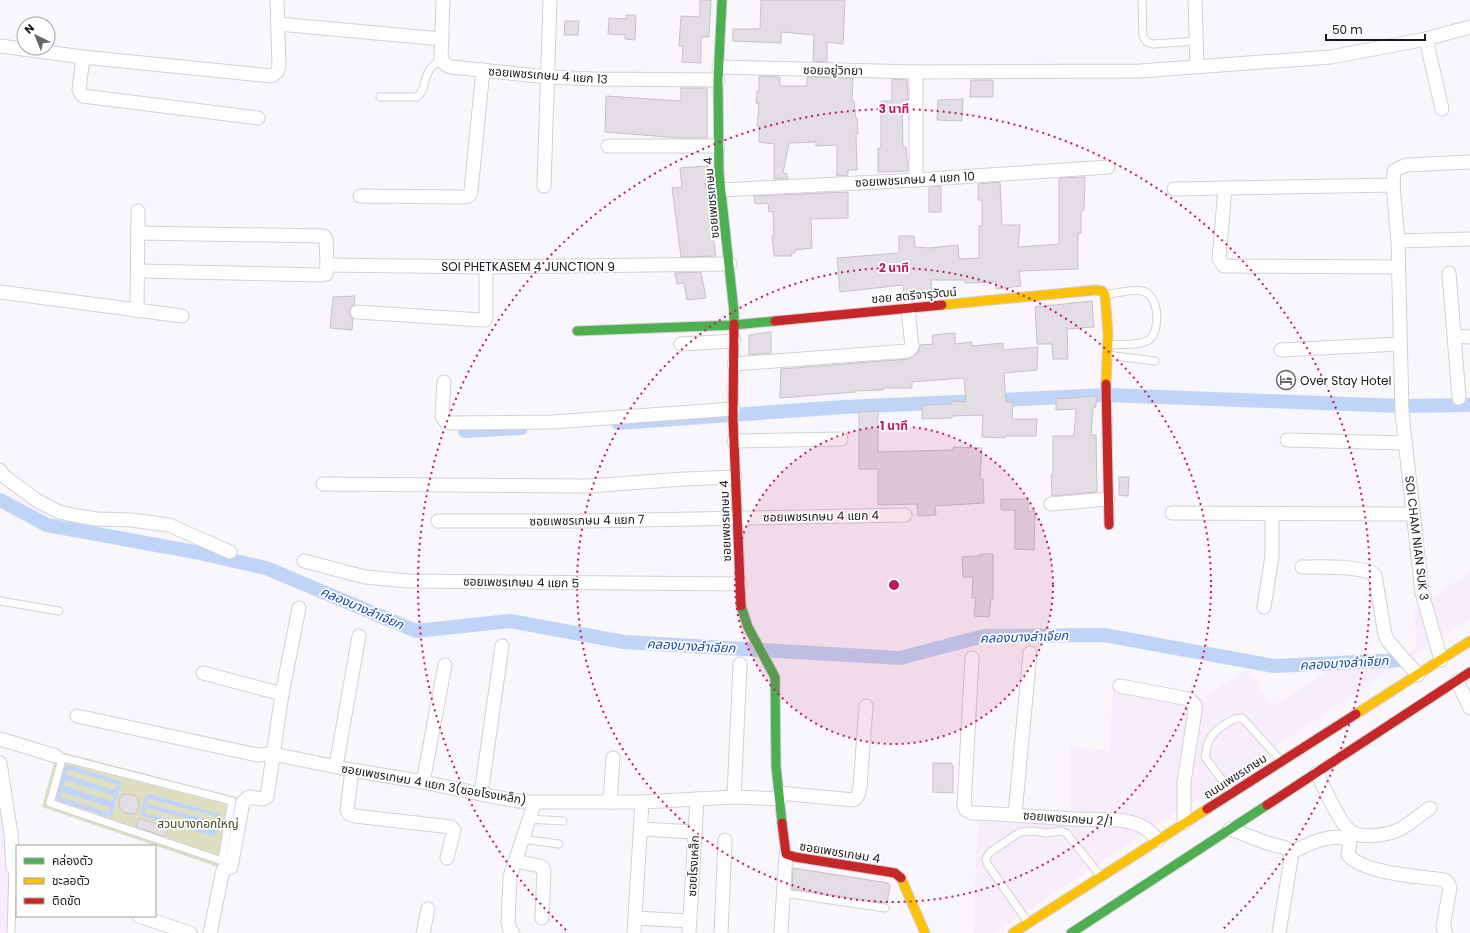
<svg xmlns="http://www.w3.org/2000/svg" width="1470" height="933" viewBox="0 0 1470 933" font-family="Poppins,'Noto Sans Thai',sans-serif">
<rect width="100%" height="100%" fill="#f9f6fc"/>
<!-- built -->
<g fill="#f7edfd">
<path d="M1470,572V618L994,933H973L978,821L1070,824V747L1109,751L1114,679L1202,697L1247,670L1272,707L1334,667L1390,666L1417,648L1414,610Z"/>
<path d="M0,799L8,860L17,873V902L14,933H0Z"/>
</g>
<!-- green -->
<path fill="#dedfc1" d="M57,751L240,798L229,864L221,868L42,807Z"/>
<!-- water -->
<g fill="#bfd4f8" fill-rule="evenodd">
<path d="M68,765L120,781L121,784L112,816L109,817L58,801L56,798L64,767ZM67,770H70L116,784V788L113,790L68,775L66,773ZM64,781H67L112,795L114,796L113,800L110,801L65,786L63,785ZM63,792L109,807L110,808L109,812H107L61,797L60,795L61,793Z"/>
<path d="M150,794L219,814L220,816L216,834L212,836L142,816L140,813L145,797ZM150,799L215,816L217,818L216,820L213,821L148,804L146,802L147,800ZM147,808L212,825L214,827L213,829L211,830L145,813L144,811L145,809Z"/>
</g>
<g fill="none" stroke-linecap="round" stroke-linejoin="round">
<!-- canal -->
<g stroke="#bfd4f8" stroke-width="14">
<path d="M618,423L845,407L1109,395L1401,406L1470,405"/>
<path d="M465,431L521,428"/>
<path d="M0,500L47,525L195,552L266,568L416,631L510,621L624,642L900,658L984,636L1104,635L1274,666L1401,660"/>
</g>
</g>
<!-- building -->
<g fill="#e2dee4" stroke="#c6c2c8">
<path d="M700,0H711L709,37H701V63L682,62L683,46H679L681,16L700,17Z"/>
<path d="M761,0H845L843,44L827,42V62L813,61L814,35L781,32V43L733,41V29H760Z"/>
<path d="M626,15H636L635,40L625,39V35L608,34L609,18L626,19Z"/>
<path d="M565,21H579L578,35H564Z"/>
<path d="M759,76L780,77V86H807V77L853,78L852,101H854L856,118H857L858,134H856L857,170H848V175L837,176V145L816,146V142L789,143L783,173L787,174L788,179H774V144L759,142V126H757L759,103H756L757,91H759Z"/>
<path d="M892,79L907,80L908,100H902L903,147H906L908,171L878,172V148H881V101H892Z"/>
<path d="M971,80H993V97H970Z"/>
<path d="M681,88H707V138H680L605,132L606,96L681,101Z"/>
<path d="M963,99L962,121L937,120L938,100Z"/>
<path d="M708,166V181L705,182L716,256L681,257L672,188L682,187L680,168Z"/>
<path d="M1085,177L1084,210L1081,211V233L1078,234V269L1019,271L1021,286L996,289V282L965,283V280H931L932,295L904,298L903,285L840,292L837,258L899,253V236H914L915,247L929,248L958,245L959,259L979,258V226H982V200H978V184L1000,182L1002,225H1020L1018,247L1059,244V178Z"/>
<path d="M941,186V212H929V187Z"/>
<path d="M848,192V218L811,219L812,248L795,250V253H792L791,256H774L772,236H774L773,211L769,212L768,203L759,204L755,203L754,196Z"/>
<path d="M701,272L706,298L687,300L684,283L677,284L675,273Z"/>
<path d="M355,296L354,305L351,307L349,311L350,316L353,319L352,330L330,328L333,297Z"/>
<path d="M1092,301L1094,327L1067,329L1068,359H1053L1052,344H1037L1035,307Z"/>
<path d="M771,332V353L749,355V335Z"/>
<path d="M955,333V344L972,342V346L1003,343V350L1038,347L1037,370L1004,373L1006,402H1013L1012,419H1037L1036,436H1005V438L982,437L983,415L952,416V418L922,419V405L952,404V401L966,402L964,378L912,382V388H883V390L856,391V392L780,398L781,369L909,359L918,353L920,345L933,344L932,335Z"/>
<path d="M1096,396V407L1093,408L1091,435H1096L1097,492L1052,496L1051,475H1053V436H1074L1076,409L1056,410V399Z"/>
<path d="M878,411V452L953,450V447L982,448L980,479H983L984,503L935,506L936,515L918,516L917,504L878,505V469H859V412Z"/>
<path d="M1119,477H1129L1128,496L1119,495Z"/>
<path d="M1001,499H1028V511H1035L1034,550L1015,549V510H1001Z"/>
<path d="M980,554H993V599H991L989,617L974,616L976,598H972L973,577H963L962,557L980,556Z"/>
<path d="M933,763H951L953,766V793L933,792Z"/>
<path d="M125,794L134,795L138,799L139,806L135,814L125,813L120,808L119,805L120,798Z"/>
<path d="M139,818L168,828L165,837L136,827Z"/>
<path d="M793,868L888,883L890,886L887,903L792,889Z"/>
</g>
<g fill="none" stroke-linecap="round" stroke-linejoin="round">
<defs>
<g id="lane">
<path d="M1142,0L1143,36L1147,42L1153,44L1196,41"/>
<path d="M380,97H417C426,90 423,79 429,71C431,66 437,63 441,59"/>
<path d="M1105,295C1114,293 1134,289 1142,291C1159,294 1161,328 1150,339C1143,346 1118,344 1108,345"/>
<path d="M1107,355L1155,361"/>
<path d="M0,601L59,611"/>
<path d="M56,756L232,801L222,861L50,803L61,763"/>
<path d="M1230,791L1205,757C1207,742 1211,733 1224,725C1230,721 1234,718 1242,718L1247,723L1281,761"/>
<path d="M529,819L563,821"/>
<path d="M522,839L559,844"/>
<path d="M784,893L885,908"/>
<path d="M1027,921L988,865L986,859L989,853L1020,832L1033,831L1046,833L1061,831L1066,833L1100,875"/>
<path d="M11,933L13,868"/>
</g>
<g id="street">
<path d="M443,0L441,59L446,65L451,67L548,77L594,79L718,80"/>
<path d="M1195,0L1197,66"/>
<path d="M278,24L442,39"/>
<path d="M1426,39L1442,109"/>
<path d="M0,46L83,57L272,76L277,72L279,66L277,0"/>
<path d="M83,57L79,90L83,96L258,118"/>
<path d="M719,67L916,72L1140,71L1331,57L1426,39L1470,27"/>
<path d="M916,72V180"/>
<path d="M608,146H718"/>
<path d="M544,186L550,0"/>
<path d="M1225,188L1219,259L1224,266L1398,267"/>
<path d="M1174,189L1393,185"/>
<path d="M721,190L916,180L1108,167"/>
<path d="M360,196L464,197L469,196L471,191L483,70"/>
<path d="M1398,241L1470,239"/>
<path d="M327,265L486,267L730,264"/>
<path d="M138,271L321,275L326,274L327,265L326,239L324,236L138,233"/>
<path d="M1449,273L1459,398"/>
<path d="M0,292L182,316"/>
<path d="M137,311L138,211"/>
<path d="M357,312L481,320H485L486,317V267"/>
<path d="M1455,336L1470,337"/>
<path d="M681,344L734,341"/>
<path d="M1281,350L1400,344"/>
<path d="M734,364L908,351L912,347L908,308"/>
<path d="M444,382L442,416L446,422L450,423L553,422L733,409"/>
<path d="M1287,440L1405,443"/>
<path d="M734,441L841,439"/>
<path d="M0,470L4,476L36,500L59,512L78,516L97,519L131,520L169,525L230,552"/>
<path d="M323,484L588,486L684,479L735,477"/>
<path d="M1051,504L1108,499"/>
<path d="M1172,513L1413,514"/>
<path d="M438,521H585L905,515"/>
<path d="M304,561L365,577L409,581L740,584"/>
<path d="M1302,567C1320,567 1362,565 1375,575L1385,635L1388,641L1418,675"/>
<path d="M1264,607L1272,556V513"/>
<path d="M972,658L964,806L966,810L972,813C1005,814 1039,817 1072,819C1092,820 1121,817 1139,825C1147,828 1152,833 1158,840"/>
<path d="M1441,660L1422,593L1402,413L1398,241L1393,185L1394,171L1399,168L1407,165L1470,162"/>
<path d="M203,673L282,694"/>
<path d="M1457,681L1470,708"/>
<path d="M1120,686L1189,699L1195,705V711L1184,782V823"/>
<path d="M77,716L257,755L273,754L352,770L423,782L495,797L525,802H642L734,797L780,799"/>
<path d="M0,739L56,756"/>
<path d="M0,763L11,834L13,868"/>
<path d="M336,766L359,636"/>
<path d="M352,770L347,810L349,814L355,816L451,827L454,830L447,858"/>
<path d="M1317,773C1324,787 1338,820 1349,830C1360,840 1390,835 1402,828C1412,822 1421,814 1430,808"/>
<path d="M423,782L445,665"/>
<path d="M779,793L854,800L858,795L860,787L866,706"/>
<path d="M481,794L502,646"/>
<path d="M734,797L740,664"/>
<path d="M610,802L613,758"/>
<path d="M1015,814L1030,653"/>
<path d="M640,829L695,832"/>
<path d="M1230,829L1267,843L1286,848L1290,853L1291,859L1279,933"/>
<path d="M1290,853C1305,846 1335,829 1350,842L1348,855C1365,874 1419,876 1444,880L1448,883L1450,888L1443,927L1446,933"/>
<path d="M515,861L540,866L543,868L544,871L542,918"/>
<path d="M139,916L190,933"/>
<path d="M635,918L690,921"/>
<path d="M210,933L223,870L231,867L243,802L249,797L263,799L267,797L282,694L299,608"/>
<path d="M423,933L428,909"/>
<path d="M513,933L510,930L508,923L510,877L535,802"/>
<path d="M634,933L642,802"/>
<path d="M689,933L697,799"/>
<path d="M721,933L725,840"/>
<path d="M781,933L786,854"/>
</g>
<g id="fast">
<path d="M722,0L718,80L719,173L734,312V324"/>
<path d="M577,331L734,325L775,321"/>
<path d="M741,606L748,627L775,677L776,766L782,823"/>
<path d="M1071,933L1267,805"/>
</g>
<g id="slow">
<path d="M942,305L1096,290L1102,291L1105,295L1108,334L1106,384"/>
<path d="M1356,714L1470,641"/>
<path d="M901,878L925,933"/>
<path d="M1013,933L1207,809"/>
</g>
<g id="jam">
<path d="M775,321L942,305"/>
<path d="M734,324L733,419L741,606"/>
<path d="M1106,384L1109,525"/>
<path d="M1267,805L1470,672"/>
<path d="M1207,809L1356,714"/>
<path d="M782,823L786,854L795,857L895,873L901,878"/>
</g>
</defs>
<!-- lane casing -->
<use href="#lane" stroke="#d3d0d6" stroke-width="9"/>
<!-- street casing -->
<use href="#street" stroke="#d3d0d6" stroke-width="15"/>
<!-- fast casing -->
<use href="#fast" stroke="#d3d0d6" stroke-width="11"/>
<!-- slow casing -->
<use href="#slow" stroke="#d3d0d6" stroke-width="11"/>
<!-- jam casing -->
<use href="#jam" stroke="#d3d0d6" stroke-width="11"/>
<!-- lane -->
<use href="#lane" stroke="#fefeff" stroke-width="7"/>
<!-- street -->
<use href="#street" stroke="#fefeff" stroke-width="13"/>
<!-- fast -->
<use href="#fast" stroke="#4caf50" stroke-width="9"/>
<!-- slow -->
<use href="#slow" stroke="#ffc107" stroke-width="9"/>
<!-- jam -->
<use href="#jam" stroke="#c62828" stroke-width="9"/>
</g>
<!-- distance rings -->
<circle cx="894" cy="585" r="159" fill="#c2185b" fill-opacity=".12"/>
<g fill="none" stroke="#c2185b" stroke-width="2" stroke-dasharray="2 4">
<circle cx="894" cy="585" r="159"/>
<circle cx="894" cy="585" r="317"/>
<path d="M566 930A476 476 0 1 1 1222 930"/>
</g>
<!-- icons -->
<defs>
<symbol id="hotel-ring" viewBox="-11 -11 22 22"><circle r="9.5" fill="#fff" stroke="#68646a" stroke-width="1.5"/><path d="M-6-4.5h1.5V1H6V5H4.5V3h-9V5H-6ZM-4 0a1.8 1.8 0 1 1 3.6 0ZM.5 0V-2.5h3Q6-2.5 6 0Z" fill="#68646a"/></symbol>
</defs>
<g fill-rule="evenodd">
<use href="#hotel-ring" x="1275" y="369" width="22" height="22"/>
</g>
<g text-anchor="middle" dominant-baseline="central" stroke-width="3.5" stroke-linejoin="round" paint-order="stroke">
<!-- street labels -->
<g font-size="12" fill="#1a161c" stroke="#fff">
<text transform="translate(833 70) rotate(1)">ซอยอยู่วิทยา</text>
<text transform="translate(548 75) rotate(4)">ซอยเพชรเกษม 4 แยก 13</text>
<text transform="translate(915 179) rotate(-3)">ซอยเพชรเกษม 4 แยก 10</text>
<text transform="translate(711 198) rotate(-95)">ซอยเพชรเกษม 4</text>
<text x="528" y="266">SOI PHETKASEM 4 JUNCTION 9</text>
<text transform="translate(914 295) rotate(-5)">ซอย สตรีจารุวัฒน์</text>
<text transform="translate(821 516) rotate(-1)">ซอยเพชรเกษม 4 แยก 4</text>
<text transform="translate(587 520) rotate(-1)">ซอยเพชรเกษม 4 แยก 7</text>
<text transform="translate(725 521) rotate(-92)">ซอยเพชรเกษม 4</text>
<text transform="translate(1417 538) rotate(83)">SOI CHAM NIAN SUK 3</text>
<text transform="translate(521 582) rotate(1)">ซอยเพชรเกษม 4 แยก 5</text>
<text transform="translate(1235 776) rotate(-33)">ถนนเพชรเกษม</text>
<text transform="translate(434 784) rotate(10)">ซอยเพชรเกษม 4 แยก 3(ซอยโรงเหล็ก)</text>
<text transform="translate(1068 818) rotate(4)">ซอยเพชรเกษม 2/1</text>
<text transform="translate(840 852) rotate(9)">ซอยเพชรเกษม 4</text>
<text transform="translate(693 866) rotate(-87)">ซอยโรงเหล็ก</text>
</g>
<!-- poi labels -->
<g font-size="12" fill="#1a161c" stroke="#fff" text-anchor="start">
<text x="1300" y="380">Over Stay Hotel</text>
</g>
<!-- park labels -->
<g font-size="12" fill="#44461b" stroke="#fff">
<text x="198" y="823">สวนบางกอกใหญ่</text>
</g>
<!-- water labels -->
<g font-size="13" font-style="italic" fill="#1049a6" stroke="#fff">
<text transform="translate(362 608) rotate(23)">คลองบางลำเจียก</text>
<text transform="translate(1024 637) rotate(-2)">คลองบางลำเจียก</text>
<text transform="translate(691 646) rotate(3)">คลองบางลำเจียก</text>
<text transform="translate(1344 663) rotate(-3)">คลองบางลำเจียก</text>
</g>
</g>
<circle cx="894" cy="585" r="6" fill="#c2185b" stroke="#fff" stroke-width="2"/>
<g font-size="12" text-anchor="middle" font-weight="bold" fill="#c2185b" stroke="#fff" stroke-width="3.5" stroke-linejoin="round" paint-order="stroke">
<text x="894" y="113">3 นาที</text>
<text x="894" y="272">2 นาที</text>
<text x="894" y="430">1 นาที</text>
</g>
<!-- legend -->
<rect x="16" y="845" width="140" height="72" fill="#ffffff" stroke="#a3a2a4"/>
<rect x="24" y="858" width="20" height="6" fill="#4caf50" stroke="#a3a2a4"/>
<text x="52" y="865" font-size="12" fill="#1a161c">คล่องตัว</text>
<rect x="24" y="878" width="20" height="6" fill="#ffc107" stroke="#a3a2a4"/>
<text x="52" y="885" font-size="12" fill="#1a161c">ชะลอตัว</text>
<rect x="24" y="898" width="20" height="6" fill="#c62828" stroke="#a3a2a4"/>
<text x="52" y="905" font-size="12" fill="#1a161c">ติดขัด</text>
<!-- north arrow -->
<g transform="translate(36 36) rotate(317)"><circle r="19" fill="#ffffff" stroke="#a3a2a4"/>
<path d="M0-3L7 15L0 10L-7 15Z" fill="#68646a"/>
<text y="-6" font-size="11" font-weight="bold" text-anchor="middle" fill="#1a161c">N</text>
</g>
<!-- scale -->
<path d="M1326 34v6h99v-6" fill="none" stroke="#1a161c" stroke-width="2"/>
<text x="1332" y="34" font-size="12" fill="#1a161c" stroke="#ffffff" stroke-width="3" paint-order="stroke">50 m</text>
</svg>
